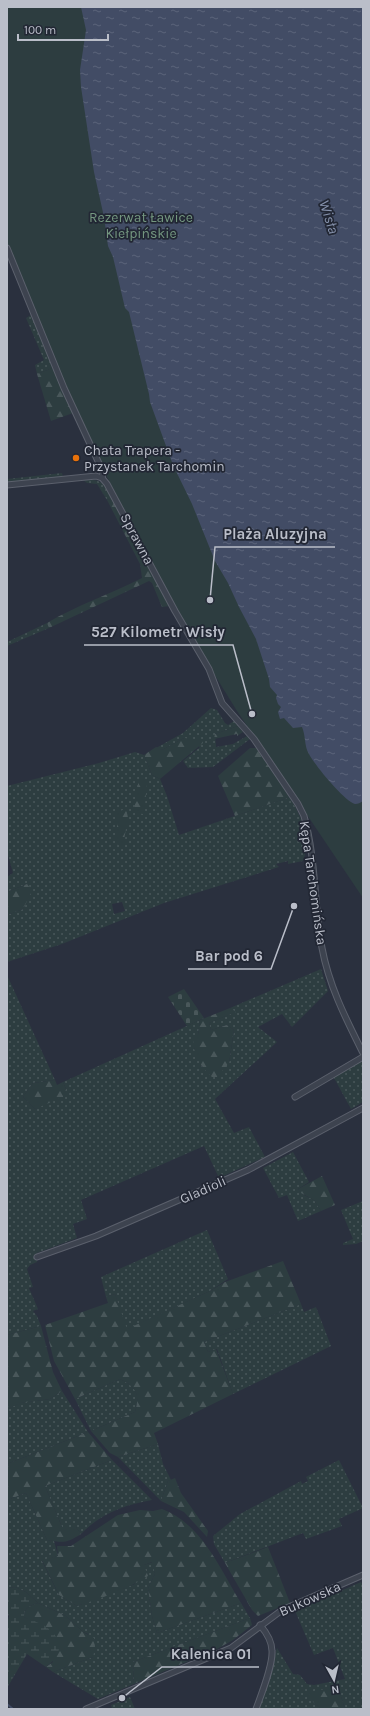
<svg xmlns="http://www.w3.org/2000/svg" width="370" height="1716" viewBox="0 0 370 1716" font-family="Karla,sans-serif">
<defs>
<pattern id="grass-dots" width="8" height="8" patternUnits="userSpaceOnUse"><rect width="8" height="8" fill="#2d3d40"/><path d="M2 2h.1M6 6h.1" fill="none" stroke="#49575a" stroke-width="1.8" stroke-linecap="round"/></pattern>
<pattern id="forest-firs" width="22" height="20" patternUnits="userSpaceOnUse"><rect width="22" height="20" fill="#2d3d40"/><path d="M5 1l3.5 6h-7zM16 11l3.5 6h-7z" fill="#49575a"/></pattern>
<pattern id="wetland-marsh" width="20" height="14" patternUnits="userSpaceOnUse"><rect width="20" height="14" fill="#2d3d40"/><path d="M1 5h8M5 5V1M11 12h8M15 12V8" fill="none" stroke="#49575a"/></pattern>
<pattern id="cemetery-stones" width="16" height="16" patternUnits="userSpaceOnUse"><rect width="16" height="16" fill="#2d3d40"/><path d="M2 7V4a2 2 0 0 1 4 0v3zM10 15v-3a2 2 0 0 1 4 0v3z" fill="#49575a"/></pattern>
<pattern id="water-ripples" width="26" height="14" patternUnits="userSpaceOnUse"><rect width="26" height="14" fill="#424c65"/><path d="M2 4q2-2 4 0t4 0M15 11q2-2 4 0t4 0" fill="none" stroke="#5b647a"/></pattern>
</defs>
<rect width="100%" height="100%" fill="#2a303e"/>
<!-- grass -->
<g fill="url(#grass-dots)" fill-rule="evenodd">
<path d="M31,315L53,368L37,374L35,365L44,360L26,318Z"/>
<path d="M62,473L63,477L7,482V479Z"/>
<path d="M83,480C102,479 104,483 113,498L107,500L97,484L87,483Z"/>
<path d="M47,623L49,628L7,646V642Z"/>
<path d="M211,708L217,710L225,723L228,725L234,721L238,726L215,734L216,747L233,744L247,736L250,739L213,767L188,768L183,761L200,747L184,738L162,750L156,748L183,733Z"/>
<path d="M135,752L144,755L152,775L160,779L167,796L179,835L290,797C301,817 312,838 303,861L288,864V861L276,864L279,867L164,903L62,944L7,962V915L23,909L27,884L7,892V877L13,873L7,852V786L99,763ZM122,902L125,911L114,914L112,904Z"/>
<path d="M321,969L328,991L292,1027L282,1014L258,1027L277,1042L215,1099L234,1133L249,1127L265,1157L219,1178L204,1146L81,1200L87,1219L73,1224L77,1238L37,1253V1262L30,1265L27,1269L33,1287L29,1288L38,1309L33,1311L37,1316L41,1326L7,1335V975L55,1080L33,1083L23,1097L35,1109L66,1089L63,1082L200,1020L198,1035L194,1048L202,1067L229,1063L234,1030L227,1025L211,1030L209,1023L235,1012L230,1008Z"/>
<path d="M361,1060L363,1062V1102L351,1109L333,1076Z"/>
<path d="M293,1152L309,1182L298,1189L304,1195L314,1200L321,1211L298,1221L287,1195L279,1198L263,1168Z"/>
<path d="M363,1201V1241L356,1244L343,1245V1243L353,1239L341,1210Z"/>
<path d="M207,1230L228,1279L210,1291L126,1330L115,1294L106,1297L101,1277Z"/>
<path d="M301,1304L304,1312L316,1307L331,1346L233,1394L217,1349L208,1352L204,1342Z"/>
<path d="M120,1379C137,1387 140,1394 135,1412L91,1431L75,1399Z"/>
<path d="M62,1391L88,1432L7,1464V1409L20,1403L50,1399Z"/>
<path d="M158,1444L163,1464L171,1480L168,1481L161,1501L118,1457Z"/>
<path d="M112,1460L152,1500C125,1505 101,1513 81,1534L76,1527H62L45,1486Z"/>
<path d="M339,1460L363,1508L339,1519L342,1526L306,1539L303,1533L225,1563L214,1544L213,1536L240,1514L301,1481L302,1484L308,1481L306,1477Z"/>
<path d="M26,1493L47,1540L54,1541L58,1556L42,1561L59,1595L77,1606L135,1584L144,1565L153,1562L155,1574L148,1588L152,1616L157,1633L241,1603L250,1618L133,1662L134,1684L98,1699L53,1672L93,1657L88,1634L83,1632L66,1616L38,1603L26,1592L15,1587L7,1588V1500Z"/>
<path d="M361,1582L363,1586V1709H345L338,1687L312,1701L321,1709H258L277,1648L293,1674L300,1675L307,1684L314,1685L345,1679L333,1648L314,1655L295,1611Z"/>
<path d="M130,1697L135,1709H112L111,1705Z"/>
</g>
<!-- forest -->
<g fill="url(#forest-firs)">
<path d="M53,368L73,413L51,421L37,374Z"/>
<path d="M113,498L170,606L162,607L152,583L149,581L49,628L47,623C77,605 111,594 142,578L140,564L107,500Z"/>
<path d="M238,726L243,732L237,736V734L214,739L215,734Z"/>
<path d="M184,738L202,740L203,743L160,779L152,775L144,755L156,747L162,750Z"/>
<path d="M250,748H257L290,797L235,816L218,776Z"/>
<path d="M144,779L147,784L144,814L135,813V795L139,781Z"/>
<path d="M126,808L128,818L123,845H117V813Z"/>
<path d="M27,884L32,891L23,909L7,915V892Z"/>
<path d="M230,1008L236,1012L209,1023L211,1030L227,1025L234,1030L229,1063L217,1077H212C200,1066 194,1056 193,1039L198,1035L200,1020Z"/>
<path d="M55,1080L57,1085L63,1082L66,1089L63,1097L35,1109L23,1097L33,1083Z"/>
<path d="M322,1176L335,1205L321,1211L314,1200L301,1193L298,1189Z"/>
<path d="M283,1261L301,1304L204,1342L208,1352L216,1349L233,1394L154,1433L158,1444L118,1457L110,1453L91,1431L135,1412C140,1395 137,1387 120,1379L75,1399L54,1361L45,1325L108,1303L106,1297L115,1294L127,1329L210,1291L225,1282Z"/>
<path d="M41,1326L53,1372L62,1391L50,1399L21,1403L7,1409V1335Z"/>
<path d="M88,1432L112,1460L45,1486L62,1527H76L81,1534C67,1543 64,1543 47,1540L26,1493L7,1500V1464Z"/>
<path d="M175,1478L181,1493L208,1531L207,1537L184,1512L161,1501L168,1481Z"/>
<path d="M162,1509C202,1524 220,1569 241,1603L157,1633L152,1616L148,1588L155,1574L152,1562L144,1565L148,1576C126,1590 101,1598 77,1606L59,1595L42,1560L58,1556L57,1546H71L118,1515L140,1510L153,1511Z"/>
<path d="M268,1547L290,1603L258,1616L252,1610L225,1563Z"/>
<path d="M38,1603L66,1616L83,1632L94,1638L95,1648L93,1657L53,1672L46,1667L53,1662L31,1621L24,1617C24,1607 30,1606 38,1603Z"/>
<path d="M250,1618L252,1625L233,1640L217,1649L134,1684L133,1662Z"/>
<path d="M338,1687L345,1709H321L312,1701L308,1692Z"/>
</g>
<!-- wetland -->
<path fill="url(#wetland-marsh)" d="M15,1587L26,1592L38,1603C30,1606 24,1607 24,1617C32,1621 43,1623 50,1630C65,1643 60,1657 46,1667L27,1654L7,1688V1624L9,1616L7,1613V1588Z"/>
<!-- cemetery -->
<path fill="url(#cemetery-stones)" d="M184,989L204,1018L187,1026L168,997Z"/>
<!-- park -->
<path fill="#2d3d40" d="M7,7H244L363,502V898L237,711L185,627L92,448L7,250Z"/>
<!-- water -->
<path fill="url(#water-ripples)" d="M81,7H363V801C360,803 358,804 355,804C344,801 314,764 309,754C304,746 306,736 302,727L293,728L284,718L280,719L278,712L281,707L278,704L276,698L277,695L270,687L269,679L256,639L239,607L228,583L215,561L192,504L173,465L150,402L149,394L129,312L125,308L113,257L108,246L104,217L94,172L81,87L80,70L86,30Z"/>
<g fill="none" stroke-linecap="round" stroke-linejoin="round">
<!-- stream -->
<path stroke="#424c65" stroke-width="2" d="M7,1704L13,1709"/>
<defs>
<g id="minor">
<path d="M7,248L64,388L103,472L102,478"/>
<path d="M7,485L96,476L102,478L107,484L175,611L209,669L222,703L254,739L298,804L304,816C316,858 314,905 322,948C329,986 346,1019 363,1053"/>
<path d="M295,1097L363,1057"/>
<path d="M37,1257L96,1236L248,1170L363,1108"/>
<path d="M86,1709L231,1648L282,1610L363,1575"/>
<path d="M256,1709C261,1695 273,1666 272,1651C272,1641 266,1632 260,1625"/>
</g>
</defs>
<!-- minor casing -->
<use href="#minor" stroke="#5b606c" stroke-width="7"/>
<!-- minor -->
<use href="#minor" stroke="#3d434f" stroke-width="5"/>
</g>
<!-- markers -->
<circle fill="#e8710a" stroke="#222734" stroke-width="1.5" cx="76" cy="458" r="4"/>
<g text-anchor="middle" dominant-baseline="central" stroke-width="3.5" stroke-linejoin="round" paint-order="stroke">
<!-- park labels -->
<g font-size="14" fill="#749780" stroke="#222734">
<text x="141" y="217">Rezerwat Ławice<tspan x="141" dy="16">Kiełpińskie</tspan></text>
</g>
<!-- poi labels -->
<g font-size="14" fill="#babec9" stroke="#222734" text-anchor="start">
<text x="84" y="450">Chata Trapera -<tspan x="84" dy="16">Przystanek Tarchomin</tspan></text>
</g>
<!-- street labels -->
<g font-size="14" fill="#babec9" stroke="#222734">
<text transform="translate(137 539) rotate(62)">Sprawna</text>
<text transform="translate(313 883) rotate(82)">Kępa Tarchomińska</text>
<text transform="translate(203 1190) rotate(-24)">Gladioli</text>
<text transform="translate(310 1599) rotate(-24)">Bukowska</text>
</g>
<!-- water labels -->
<g font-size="15" font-style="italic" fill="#8692ac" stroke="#222734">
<text transform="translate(329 217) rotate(72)">Wisła</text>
</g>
</g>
<!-- callouts -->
<path fill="none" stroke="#babec9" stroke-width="1.5" d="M210 600L215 547H335M252 714L233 645H84M294 906L271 969H188M122 1698L162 1667H259"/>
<g fill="#babec9" stroke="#222734" stroke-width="1.5">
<circle cx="210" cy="600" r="4"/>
<circle cx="252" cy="714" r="4"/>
<circle cx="294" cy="906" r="4"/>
<circle cx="122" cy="1698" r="4"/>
</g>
<g font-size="15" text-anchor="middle" font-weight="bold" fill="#babec9" stroke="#222734" stroke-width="3.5" stroke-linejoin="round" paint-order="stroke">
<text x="275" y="539">Plaża Aluzyjna</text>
<text x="158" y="637">527 Kilometr Wisły</text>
<text x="229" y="961">Bar pod 6</text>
<text x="211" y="1659">Kalenica 01</text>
</g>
<!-- border -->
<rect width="370" height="1716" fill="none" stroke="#babec9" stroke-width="16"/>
<!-- north arrow -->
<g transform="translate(334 1680) rotate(172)" stroke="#222734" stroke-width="3" paint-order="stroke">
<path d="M0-3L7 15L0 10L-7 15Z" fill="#babec9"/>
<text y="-6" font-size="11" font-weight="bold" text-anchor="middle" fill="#babec9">N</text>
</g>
<!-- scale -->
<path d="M18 34v6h90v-6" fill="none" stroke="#babec9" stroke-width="2"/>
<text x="24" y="34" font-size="12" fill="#babec9" stroke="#222734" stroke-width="3" paint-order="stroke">100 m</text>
</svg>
